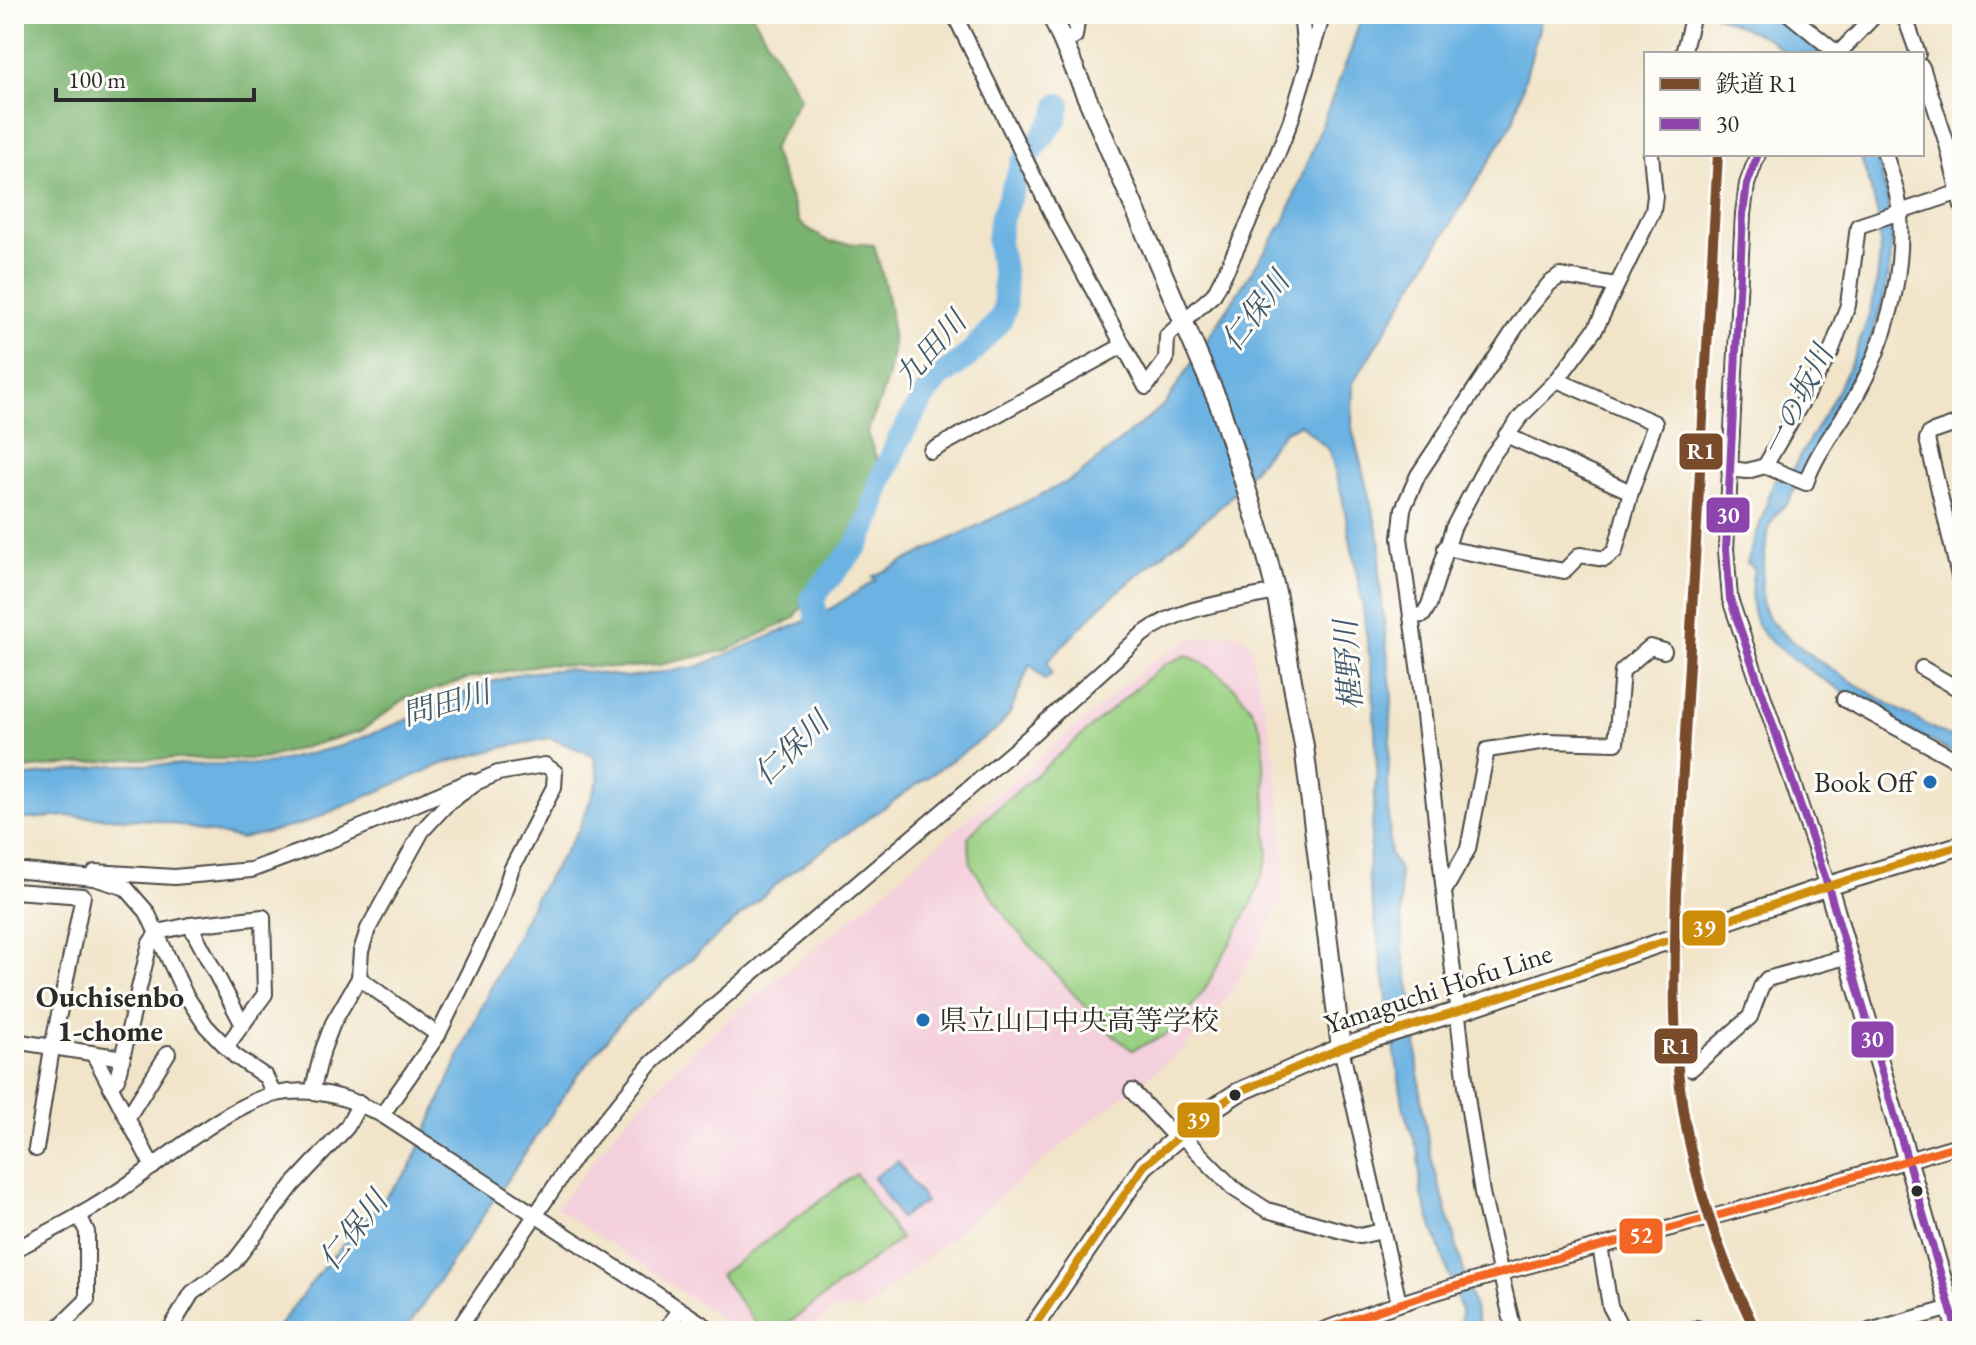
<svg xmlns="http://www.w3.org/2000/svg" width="1976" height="1345" viewBox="0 0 1976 1345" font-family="'EB Garamond','Noto Serif JP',serif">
<rect width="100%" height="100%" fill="#fdfcf7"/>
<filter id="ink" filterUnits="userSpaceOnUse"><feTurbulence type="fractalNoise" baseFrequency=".0125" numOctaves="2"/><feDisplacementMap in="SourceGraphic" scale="16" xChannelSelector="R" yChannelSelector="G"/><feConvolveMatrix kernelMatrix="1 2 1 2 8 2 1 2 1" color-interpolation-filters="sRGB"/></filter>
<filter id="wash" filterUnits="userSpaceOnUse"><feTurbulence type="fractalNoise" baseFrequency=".006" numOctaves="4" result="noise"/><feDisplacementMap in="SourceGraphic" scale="32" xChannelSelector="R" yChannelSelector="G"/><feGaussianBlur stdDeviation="1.8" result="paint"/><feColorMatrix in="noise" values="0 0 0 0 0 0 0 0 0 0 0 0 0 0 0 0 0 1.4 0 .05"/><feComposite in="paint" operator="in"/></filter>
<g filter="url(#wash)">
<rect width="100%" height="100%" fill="#f1e4c9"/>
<!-- built -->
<path fill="#f4cfdc" d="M1238,633L1250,645L1275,757L1285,855L1281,902L1255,952L1217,1012L1180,1052L1086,1125L862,1312L851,1308L831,1312L806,1331H739L557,1208L614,1134L682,1060L745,1005L851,919L1154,660L1194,638Z"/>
<!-- green -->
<g fill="#99d082" stroke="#627e56" stroke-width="2">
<path d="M1186,655C1219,668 1255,701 1263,737L1268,858L1253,901L1204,991L1172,1032L1132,1050L1103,1027L1010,923L971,865L968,837L984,820L1144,681L1164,665Z"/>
<path d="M856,1174L900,1239L778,1331H761L720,1275Z"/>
</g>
<!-- forest -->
<path fill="#7ab270" stroke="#526e4e" stroke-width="2" d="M14,14H752L800,97L772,149L800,223L829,242L874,245C886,288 899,330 888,374C884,394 874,414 867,433L878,462L856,537L793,619L728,650L659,665L618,668L543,664L470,678L405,699L361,731L263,759H127L14,770Z"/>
<!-- water -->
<g fill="#6cb2e2" stroke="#4c6e86" stroke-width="2">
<path d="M1362,14H1543L1513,122L1353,383L1352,428L1381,545L1379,573L1392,698L1388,780L1390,854L1399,870L1403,953L1413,1004L1420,1091L1430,1153L1481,1331H1460L1461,1310L1421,1193L1419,1154L1404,1111L1368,875L1377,767L1373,691L1363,607L1342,496L1329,450L1300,424L1285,431L1226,502L1102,605L1047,662L1052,674L1045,680L1030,664L1010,713L998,728L786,876L624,1018L578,1075L405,1331H275L325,1265L410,1169L476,1018L535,898L579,829L599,778L593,755L550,738L505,747L445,763L302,824L241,839L155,820L68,816L14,820V778L112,765L267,764L341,746L427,712L478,686L523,673L565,669L627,677L697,667L822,614L876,580L872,577L1075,478L1165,404L1284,222L1351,50Z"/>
<path d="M1713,14H1768L1823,54H1786L1769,39Z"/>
<path d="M1860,154H1876C1882,179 1891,206 1892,232C1894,328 1828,421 1787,504C1770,513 1767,534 1765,552C1763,570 1758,595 1765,612C1781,647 1923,724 1962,743V757C1923,738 1778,660 1759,628C1749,609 1750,588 1754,568L1747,563L1775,479H1789C1799,454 1814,433 1827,410C1858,354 1886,289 1879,224C1876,199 1866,178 1860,154Z"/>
<path d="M898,1161L925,1202L900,1218L874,1177Z"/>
</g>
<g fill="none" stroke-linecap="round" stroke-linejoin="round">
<!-- river -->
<path stroke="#6cb2e2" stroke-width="24" d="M825,646L812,598L858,544L871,516L879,486L898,441L926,393L937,379L968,356L1001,319L1005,308L1004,275L998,242L1000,222L1022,164L1056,118L1059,105"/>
</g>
</g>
<g filter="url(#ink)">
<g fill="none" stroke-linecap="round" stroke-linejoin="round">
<defs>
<g id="minor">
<path d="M954,14L1057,224L1146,387L1166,360L1167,336L1214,294L1228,267L1262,193L1291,120L1323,14"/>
<path d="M1301,14L1306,61"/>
<path d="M1789,14L1838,54"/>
<path d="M1901,14L1907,23L1918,54"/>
<path d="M1064,42L1075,36L1078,14"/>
<path d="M1683,54L1693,14"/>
<path d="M1838,54L1876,14"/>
<path d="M1922,67L1947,144L1962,206"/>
<path d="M1758,154L1747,184L1743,214L1726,549L1730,599L1828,886"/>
<path d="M1962,422L1930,433L1927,439L1962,589"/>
<path d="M1506,435L1631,492"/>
<path d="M931,451L1122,346"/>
<path d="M1765,466L1831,352L1848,305L1858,226L1957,193L1962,187"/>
<path d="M1729,469L1747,471L1765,466L1806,483C1816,452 1839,426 1855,398C1886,342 1904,278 1900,214C1899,194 1891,173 1885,154"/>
<path d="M1445,548L1564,571L1580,555L1605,559L1615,551L1631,492L1655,423L1557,380"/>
<path d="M1412,616L1423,615L1429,605L1453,528L1489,460L1522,415L1557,380L1596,328L1653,211L1655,196L1651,154"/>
<path d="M1922,668L1962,691"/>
<path d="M1844,699L1962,763"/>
<path d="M14,870L94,878L126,888L147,912L185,994L206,1026L235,1056L266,1077L274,1094"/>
<path d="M94,878L95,872L174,877L251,870L324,843L470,781"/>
<path d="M1446,888L1468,849L1487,750L1547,741L1616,743L1622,671L1650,647L1664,651"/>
<path d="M14,891L83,896L52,1048L36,1149"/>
<path d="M190,925L243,1025"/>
<path d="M359,978L438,1035"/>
<path d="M14,1041L123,1058"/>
<path d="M1341,1048L1399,1303"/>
<path d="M94,1055L153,1167"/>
<path d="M1691,1069L1750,1017L1761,987L1767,979L1849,956"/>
<path d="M110,1085L117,1079L150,943L158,932L190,925L263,917L265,994L226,1047"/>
<path d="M1132,1091L1176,1138"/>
<path d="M312,1092L323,1049L333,1023L359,978L361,951L368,929L422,831L445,806L475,783L498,773L545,765L555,772L554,787L511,870L498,912L438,1035L382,1115"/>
<path d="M128,1117L168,1053"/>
<path d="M1181,1135L1233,1188L1267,1210L1360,1236L1382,1231"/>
<path d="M1600,1246L1610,1306L1623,1331"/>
<path d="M14,1250C50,1231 87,1213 120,1190C160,1163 232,1102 276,1094C313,1086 351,1098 382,1115L713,1331"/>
<path d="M1697,1328L1698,1331"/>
<path d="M55,1331L87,1300V1232L79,1215"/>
<path d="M169,1331L192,1293L234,1262L293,1185L347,1127L360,1103"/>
<path d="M457,1331L574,1158L651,1064L702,1016L1018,747L1143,634C1181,606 1231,602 1276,592"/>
<path d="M665,1331L679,1309"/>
<path d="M1321,1331C1446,1284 1576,1253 1705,1219C1791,1196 1877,1169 1962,1144"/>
<path d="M1514,1331L1482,1193L1468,1104L1420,680L1400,538L1403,509L1418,475L1526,312L1549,284L1560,276L1616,285"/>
<path d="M1869,1331L1962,1305"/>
</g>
<g id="major">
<path d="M1051,14L1219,404L1263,541L1276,592L1304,746L1341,1048"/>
<path d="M1828,886L1957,1331"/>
<path d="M1031,1331L1144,1166L1208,1112L1237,1093L1341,1048L1456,1012L1828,886L1962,845"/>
</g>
</defs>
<!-- minor casing -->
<use href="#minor" stroke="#494743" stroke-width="18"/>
<!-- major casing -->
<use href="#major" stroke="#494743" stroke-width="22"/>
<!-- minor -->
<use href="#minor" stroke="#fff" stroke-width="14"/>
<!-- major -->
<use href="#major" stroke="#fff" stroke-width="18"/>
<defs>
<path id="bus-1" d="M1758,154L1747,184L1743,214L1726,549L1730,599L1828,886L1957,1331"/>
<path id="bus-2" d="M1031,1331L1144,1166L1208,1112L1237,1093L1341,1048L1456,1012L1828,886L1962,845"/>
<path id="bus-3" d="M1321,1331C1446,1284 1576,1253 1705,1219C1791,1196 1877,1169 1962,1144"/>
</defs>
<!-- bus-1 casing -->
<use href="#bus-1" stroke="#fdfcf7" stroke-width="14"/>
<!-- bus-2 casing -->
<use href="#bus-2" stroke="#fdfcf7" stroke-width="14"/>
<!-- bus-3 casing -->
<use href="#bus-3" stroke="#fdfcf7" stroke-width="14"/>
<!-- bus-1 -->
<use href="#bus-1" stroke="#8e44ad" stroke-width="8"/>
<!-- bus-2 -->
<use href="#bus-2" stroke="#ce8d09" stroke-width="8"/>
<!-- bus-3 -->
<use href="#bus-3" stroke="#f26522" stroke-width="8"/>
<defs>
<path id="rail-1" d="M1718,154L1676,893C1675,948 1673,1003 1677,1057C1684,1152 1714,1247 1756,1331"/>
</defs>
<!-- rail-1 casing -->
<use href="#rail-1" stroke="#fdfcf7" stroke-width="16"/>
<!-- rail-1 -->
<use href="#rail-1" stroke="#7a4b2a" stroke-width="10"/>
</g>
</g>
<!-- markers -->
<g fill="#1f6fb2" stroke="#fdfcf7" stroke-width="3">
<circle cx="1930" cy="782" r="8"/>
<circle cx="923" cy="1020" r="8"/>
</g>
<g fill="#2b2b2b" stroke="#fdfcf7" stroke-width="3">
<circle cx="1235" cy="1095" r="7"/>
<circle cx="1917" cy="1191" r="7"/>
</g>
<g text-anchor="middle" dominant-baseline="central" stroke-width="6" stroke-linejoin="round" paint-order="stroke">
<!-- poi labels -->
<g font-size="28" fill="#2b2b2b" stroke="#fdfcf7" text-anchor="end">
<text x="1914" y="782">Book Off</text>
<text x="939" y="1020" text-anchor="start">県立山口中央高等学校</text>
</g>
<!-- street labels -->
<g font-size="28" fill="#2b2b2b" stroke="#fdfcf7">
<text transform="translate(1438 988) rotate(-18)">Yamaguchi Hofu Line</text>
</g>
<!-- water labels -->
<g font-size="30" font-style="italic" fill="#425a6b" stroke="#fdfcf7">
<text transform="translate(1255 311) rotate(-53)">仁保川</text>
<text transform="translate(930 349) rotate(-48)">九田川</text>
<text transform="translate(1797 401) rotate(-63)">一の坂川</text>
<text transform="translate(1348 665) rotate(-94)">椹野川</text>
<text transform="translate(446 703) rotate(-16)">問田川</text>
<text transform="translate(791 748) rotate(-44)">仁保川</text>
<text transform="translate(353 1230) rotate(-52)">仁保川</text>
</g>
<!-- neighbourhood labels -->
<g font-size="30" font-weight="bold" fill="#2b2b2b" stroke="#fdfcf7">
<text x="110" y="996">Ouchisenbo<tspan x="110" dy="34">1-chome</tspan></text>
</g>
</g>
<g stroke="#fdfcf7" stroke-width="3">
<rect x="1678" y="432" width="46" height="39" rx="8" fill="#7a4b2a"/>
<rect x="1705" y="496" width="46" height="38" rx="8" fill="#8e44ad"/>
<rect x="1681" y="909" width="46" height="38" rx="8" fill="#ce8d09"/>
<rect x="1850" y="1020" width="45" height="39" rx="8" fill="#8e44ad"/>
<rect x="1653" y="1027" width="46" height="38" rx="8" fill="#7a4b2a"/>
<rect x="1176" y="1101" width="45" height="38" rx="8" fill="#ce8d09"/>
<rect x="1618" y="1217" width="46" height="38" rx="8" fill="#f26522"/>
</g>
<g font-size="22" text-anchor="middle" font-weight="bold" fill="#fff">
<text x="1701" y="459">R1</text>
<text x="1728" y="523">30</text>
<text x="1704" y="936">39</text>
<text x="1872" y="1047">30</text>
<text x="1676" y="1054">R1</text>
<text x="1198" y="1128">39</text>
<text x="1641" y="1243">52</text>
</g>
<!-- margin -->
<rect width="1976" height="1345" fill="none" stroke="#fdfcf7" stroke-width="48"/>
<!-- legend -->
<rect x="1644" y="52" width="280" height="104" fill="#fdfcf7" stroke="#a9a8a5" stroke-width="2"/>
<rect x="1660" y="78" width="40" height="12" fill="#7a4b2a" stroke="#a9a8a5" stroke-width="2"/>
<text x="1716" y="92" font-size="24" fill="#2b2b2b">鉄道 R1</text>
<rect x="1660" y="118" width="40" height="12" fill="#8e44ad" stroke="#a9a8a5" stroke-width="2"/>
<text x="1716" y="132" font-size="24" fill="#2b2b2b">30</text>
<!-- scale -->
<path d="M56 88v12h198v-12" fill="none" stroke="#2b2b2b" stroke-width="4"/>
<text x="68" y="88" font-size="24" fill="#2b2b2b" stroke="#fdfcf7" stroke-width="6" paint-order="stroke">100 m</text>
</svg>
